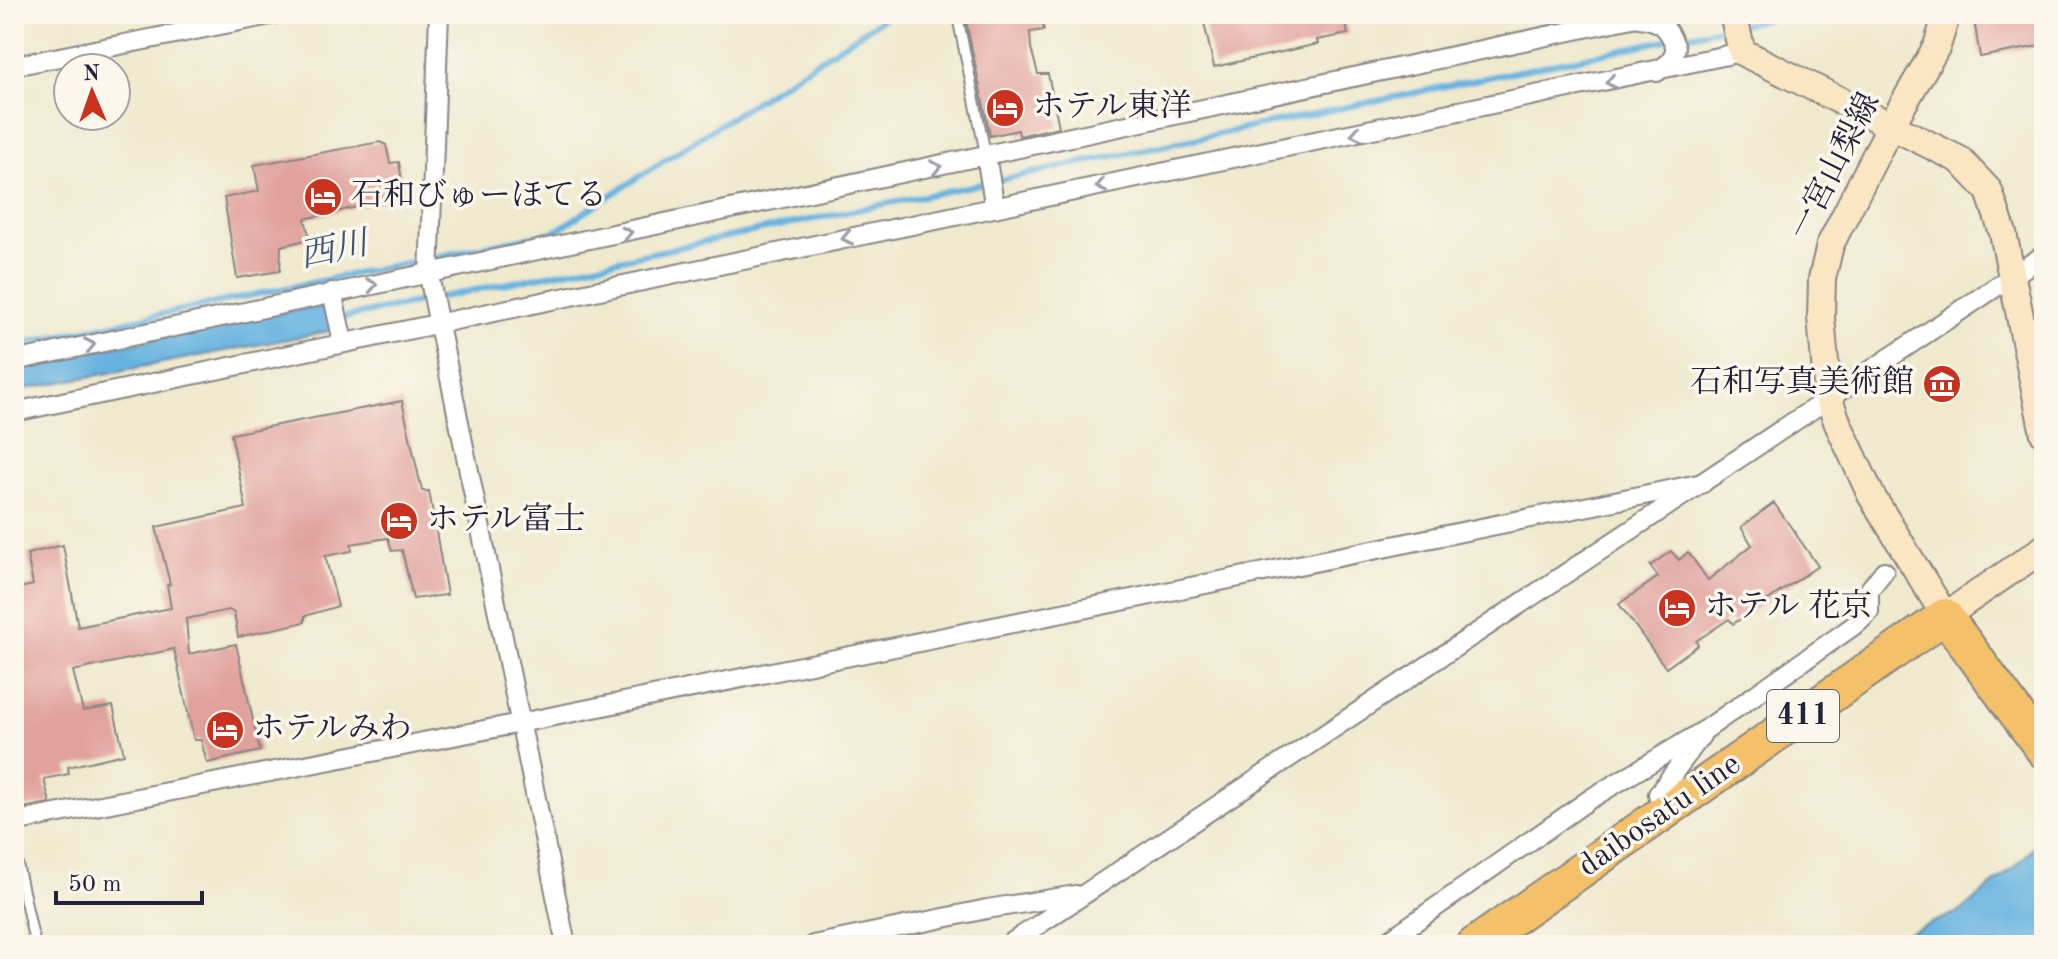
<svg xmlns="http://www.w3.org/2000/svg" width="2058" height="959" viewBox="0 0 2058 959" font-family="'Old Standard TT','Noto Serif JP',serif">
<rect width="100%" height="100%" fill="#fbf7ec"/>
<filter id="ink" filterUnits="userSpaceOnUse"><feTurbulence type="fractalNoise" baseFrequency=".0125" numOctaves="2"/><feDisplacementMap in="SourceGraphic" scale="16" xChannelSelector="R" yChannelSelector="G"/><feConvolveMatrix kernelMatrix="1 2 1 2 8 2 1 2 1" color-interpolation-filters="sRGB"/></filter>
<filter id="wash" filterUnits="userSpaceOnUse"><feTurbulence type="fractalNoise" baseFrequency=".006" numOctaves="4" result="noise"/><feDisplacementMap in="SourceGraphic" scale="32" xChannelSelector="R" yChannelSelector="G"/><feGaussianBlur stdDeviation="1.8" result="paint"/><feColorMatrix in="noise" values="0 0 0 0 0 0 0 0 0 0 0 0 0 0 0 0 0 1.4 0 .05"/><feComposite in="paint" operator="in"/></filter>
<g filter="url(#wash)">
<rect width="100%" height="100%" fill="#efe9cd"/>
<!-- water -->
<g fill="#67b3e0" stroke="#446a8e" stroke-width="2">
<path d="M330,303L336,330L14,391V367Z"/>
<path d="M2044,837V945H1878L1961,911L2017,865Z"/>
</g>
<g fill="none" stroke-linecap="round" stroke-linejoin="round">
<!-- stream -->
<g stroke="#67b3e0" stroke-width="6">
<path d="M1743,24L1790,14"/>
<path d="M342,318L1728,27"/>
<path d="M14,345L554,232L890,14"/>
</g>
</g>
<g id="blocks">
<!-- building -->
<g fill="#e1a19c">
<path d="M1018,14H1040L1044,30L1030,32L1031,48L1038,74H1048L1059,127L1019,136L1018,130L990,136L966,21Z"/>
<path d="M1202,14H1344L1348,34L1317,40L1318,44L1214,67Z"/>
<path d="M2000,14H2044V45L1980,57L1974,20Z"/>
<path d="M380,142L386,145L390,163L399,162L404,196L305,219L310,239L281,246L280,271L237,278L224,198L259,191L254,165Z"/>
<path d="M402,401L422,491H429L447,595L413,599L402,550L392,551L388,538L351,544L352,551L325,556L338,606L305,616V622L238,637L234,613L229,610L186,619L189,654L236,644L260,751L207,763L201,740H194L174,649L73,671L83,711L113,706L124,754L68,767L69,774L44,779L50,803L17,809L14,589L33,585L27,554L63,545L78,627L171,608L167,585L170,584L156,527L246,508L231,434Z"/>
<path d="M1774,503L1818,566L1733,624L1729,619L1696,641L1698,645L1666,668L1619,604L1658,577L1650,566L1671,551L1679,560L1688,552L1708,580L1752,545L1741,527Z"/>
</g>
</g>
</g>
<g filter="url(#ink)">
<use href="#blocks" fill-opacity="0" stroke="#888684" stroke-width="2"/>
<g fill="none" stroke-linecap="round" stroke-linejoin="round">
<defs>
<g id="lane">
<path d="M957,14L986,156"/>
<path d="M14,848L35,945"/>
</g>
<g id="street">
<path d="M439,14L429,276L566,945"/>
<path d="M1639,18C1661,20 1668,27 1676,48L1671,61L1657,72"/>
<path d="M14,66L275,14"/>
<path d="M986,156L995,208"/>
<path d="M332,292L343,342"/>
<path d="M14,361L1651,14"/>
<path d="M14,412L1742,52"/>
<path d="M1662,815L1658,794L1701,736"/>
<path d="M14,822L520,723L1703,483"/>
<path d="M813,945L987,909L1076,895"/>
<path d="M1008,945L2044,255"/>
<path d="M1382,945L1590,799L1705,730L1859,622L1869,612V590L1884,571"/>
</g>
<g id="secondary">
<path d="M1733,14L1742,52L1960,160L1989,191L2003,233L2044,434"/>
<path d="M1947,14L1937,46L1890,127L1830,245L1822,279L1821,317L1828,397L1838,424L1871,495L1945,616L2044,548"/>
</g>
<path id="highway" d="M1474,945L1945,616L2044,751"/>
</defs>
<!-- lane casing -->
<use href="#lane" stroke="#888684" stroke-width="13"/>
<!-- street casing -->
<use href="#street" stroke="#888684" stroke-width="22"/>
<!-- secondary casing -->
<use href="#secondary" stroke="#888684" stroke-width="30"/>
<!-- highway casing -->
<use href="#highway" stroke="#888684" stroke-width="38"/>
<!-- lane -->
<use href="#lane" stroke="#fff" stroke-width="9"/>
<!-- street -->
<use href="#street" stroke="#fff" stroke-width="18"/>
<!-- secondary -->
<use href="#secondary" stroke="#fbe6c3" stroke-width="26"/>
<!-- highway -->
<use href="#highway" stroke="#f4c16a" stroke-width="34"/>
</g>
<!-- one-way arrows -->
<defs><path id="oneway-chevron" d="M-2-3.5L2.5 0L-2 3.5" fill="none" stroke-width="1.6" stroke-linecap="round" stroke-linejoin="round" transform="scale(2)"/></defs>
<g stroke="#9c9ca7">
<use href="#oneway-chevron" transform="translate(1611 82) rotate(168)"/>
<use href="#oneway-chevron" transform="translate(1356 134) rotate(168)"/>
<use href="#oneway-chevron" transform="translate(936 167) rotate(-12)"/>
<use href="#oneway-chevron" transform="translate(1101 186) rotate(168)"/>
<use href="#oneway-chevron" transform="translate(627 233) rotate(-12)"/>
<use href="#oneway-chevron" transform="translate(847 238) rotate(168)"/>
<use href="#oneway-chevron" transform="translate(372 285) rotate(-10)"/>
<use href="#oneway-chevron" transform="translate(90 345) rotate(-12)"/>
</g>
</g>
<!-- icons -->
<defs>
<symbol id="hotel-disc" viewBox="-11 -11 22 22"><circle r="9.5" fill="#c8321e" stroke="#fbf7ec"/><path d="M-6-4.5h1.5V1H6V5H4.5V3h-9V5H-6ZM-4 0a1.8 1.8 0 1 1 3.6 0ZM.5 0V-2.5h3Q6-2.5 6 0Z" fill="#fff"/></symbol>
<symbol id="museum-disc" viewBox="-11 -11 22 22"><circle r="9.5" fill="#c8321e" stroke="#fbf7ec"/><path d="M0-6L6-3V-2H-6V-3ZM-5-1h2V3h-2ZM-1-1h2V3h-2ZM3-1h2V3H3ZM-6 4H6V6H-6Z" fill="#fff"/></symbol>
</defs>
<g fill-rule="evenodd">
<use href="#hotel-disc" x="983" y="86" width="44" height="44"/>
<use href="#hotel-disc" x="301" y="175" width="44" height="44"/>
<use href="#museum-disc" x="1920" y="362" width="44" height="44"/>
<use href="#hotel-disc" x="377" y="499" width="44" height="44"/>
<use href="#hotel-disc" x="1655" y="586" width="44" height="44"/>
<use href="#hotel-disc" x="203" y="708" width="44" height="44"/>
</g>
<g text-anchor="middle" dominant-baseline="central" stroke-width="7" stroke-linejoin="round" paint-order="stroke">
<!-- shield labels -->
<rect fill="#fbf7ec" stroke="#636270" stroke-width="2" x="1767" y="690" width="72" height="52" rx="6"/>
<g font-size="30" font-weight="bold" fill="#22223b">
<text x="1803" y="716">411</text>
</g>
<!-- poi labels -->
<g font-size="32" fill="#22223b" stroke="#fbf7ec" text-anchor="start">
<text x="1033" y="108">ホテル東洋</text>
<text x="351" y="197">石和びゅーほてる</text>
<text x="1914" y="384" text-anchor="end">石和写真美術館</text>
<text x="427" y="521">ホテル富士</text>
<text x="1705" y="608">ホテル 花京</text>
<text x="253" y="730">ホテルみわ</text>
</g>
<!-- street labels -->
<g font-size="32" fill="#22223b" stroke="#fbf7ec">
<text transform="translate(1836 167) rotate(-63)">一宮山梨線</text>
<text transform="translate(1660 816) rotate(-35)">daibosatu line</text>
</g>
<!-- water labels -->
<g font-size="34" font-style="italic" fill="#3a5575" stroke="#fbf7ec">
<text transform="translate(334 251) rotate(-12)">西川</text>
</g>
</g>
<!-- margin -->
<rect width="2058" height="959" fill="none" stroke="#fbf7ec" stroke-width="48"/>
<!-- north arrow -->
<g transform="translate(92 92) rotate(358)"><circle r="38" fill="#fbf7ec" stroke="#a4a2a5" stroke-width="2"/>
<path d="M0-6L14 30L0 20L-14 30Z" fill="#c8321e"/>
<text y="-12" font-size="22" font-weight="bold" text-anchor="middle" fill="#22223b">N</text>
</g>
<!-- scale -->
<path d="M56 891v12h146v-12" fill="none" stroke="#22223b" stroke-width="4"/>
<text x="68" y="891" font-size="24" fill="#22223b" stroke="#fbf7ec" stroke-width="6" paint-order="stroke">50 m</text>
</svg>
